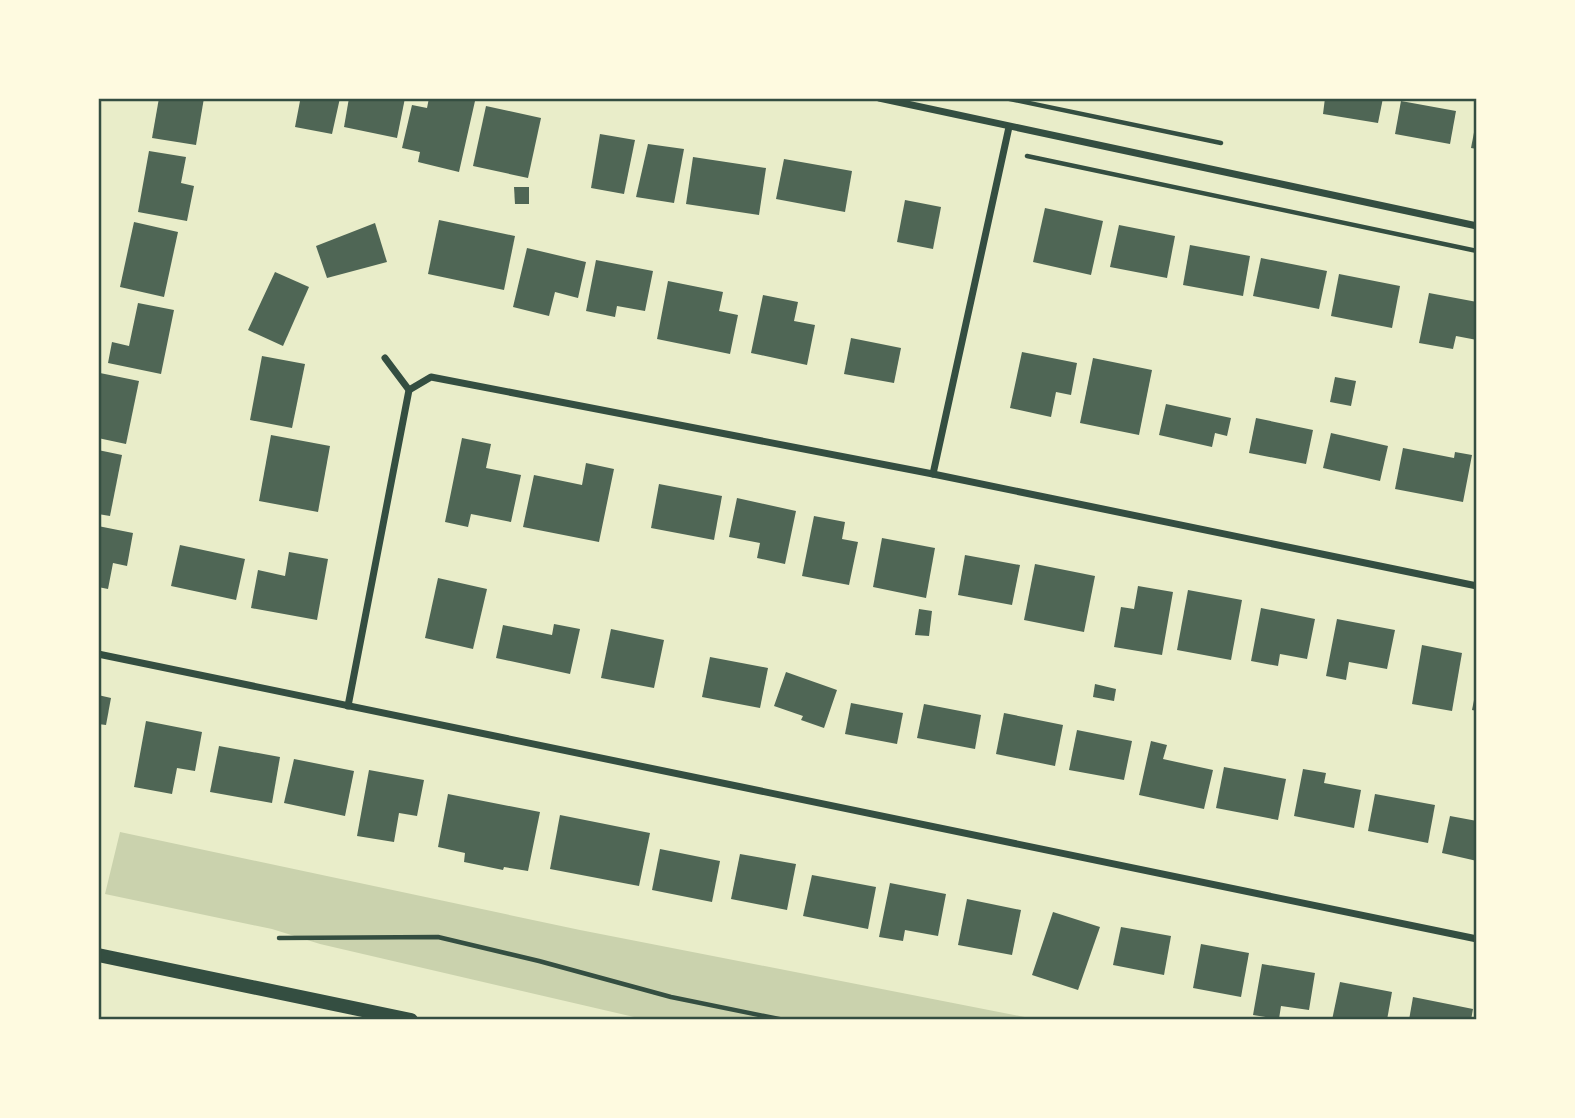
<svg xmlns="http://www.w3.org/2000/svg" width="1575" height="1118" viewBox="0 0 1575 1118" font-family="'Libre Baskerville',serif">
<rect width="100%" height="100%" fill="#e9edc9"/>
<!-- green -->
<path fill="#cad2ad" d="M120,832L580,930L1040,1020H647L320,944L272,929L105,894Z"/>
<!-- building -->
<g fill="#4f6655">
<path d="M159,98H204L196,145L152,138Z"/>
<path d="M290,98H340L332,134L295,127L300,101Z"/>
<path d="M349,98H405L397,138L344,127Z"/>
<path d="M429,98H463L475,101L459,172L418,162L420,152L402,148L412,105L427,108Z"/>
<path d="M1325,98H1383L1378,123L1323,114Z"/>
<path d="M1401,101L1456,111L1450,144L1395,134Z"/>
<path d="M486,106L541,118L528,178L473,166Z"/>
<path d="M1476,122H1477V149L1471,148Z"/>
<path d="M600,134L635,140L624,194L591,188Z"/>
<path d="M648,144L684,149L674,203L636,197Z"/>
<path d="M149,151L186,157L181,183L194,186L187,221L138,212Z"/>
<path d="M693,157L766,168L759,215L686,204Z"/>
<path d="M784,159L852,171L845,212L776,199Z"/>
<path d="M514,187H529V204H515Z"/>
<path d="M905,200L941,207L933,249L897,242Z"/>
<path d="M1045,208L1103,221L1091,275L1033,262Z"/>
<path d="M439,220L515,236L504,290L428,274Z"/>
<path d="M134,222L178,232L164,297L120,287Z"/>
<path d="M375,223L387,262L327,278L316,246Z"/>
<path d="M1119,225L1175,236L1167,278L1110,267Z"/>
<path d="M1190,245L1250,256L1243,296L1183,285Z"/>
<path d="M527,248L586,262L578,298L555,292L549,316L513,307Z"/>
<path d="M1261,258L1327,271L1319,309L1253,296Z"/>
<path d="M596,260L653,271L645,311L617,306L615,317L586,311Z"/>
<path d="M275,272L309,287L283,346L248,330Z"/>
<path d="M1339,274L1400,286L1392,328L1331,316Z"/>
<path d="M668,281L723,292L719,311L738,315L730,354L657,339Z"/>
<path d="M1429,293L1477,302V340L1456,336L1453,349L1419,343Z"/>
<path d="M763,295L798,302L794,321L815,325L807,365L751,353Z"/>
<path d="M138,303L174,310L161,374L108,363L112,342L129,346Z"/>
<path d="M851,338L901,348L894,383L844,374Z"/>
<path d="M1022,352L1077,363L1071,395L1056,392L1051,417L1010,408Z"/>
<path d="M262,356L305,364L292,428L250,420Z"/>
<path d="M1093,358L1152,370L1139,435L1080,423Z"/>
<path d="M100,373L139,381L126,444L98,438V383Z"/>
<path d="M1335,377L1356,381L1351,406L1330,402Z"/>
<path d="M1166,404L1231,418L1227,436L1215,433L1212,447L1159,435Z"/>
<path d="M1256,418L1313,430L1306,464L1249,453Z"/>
<path d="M1331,433L1388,446L1380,481L1323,468Z"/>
<path d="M271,435L330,446L318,512L259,501Z"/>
<path d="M462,438L491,444L486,468L521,475L511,522L471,514L468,527L445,522Z"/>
<path d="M1403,448L1454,458L1455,452L1472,455L1463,502L1395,489Z"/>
<path d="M98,450L122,455L110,516L98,514Z"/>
<path d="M586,463L614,469L599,542L523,527L534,475L582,485Z"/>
<path d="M659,484L722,496L714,540L651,528Z"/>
<path d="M737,498L796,511L785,564L757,558L760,543L729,537Z"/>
<path d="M814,516L845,522L842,539L858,542L849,585L802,576Z"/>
<path d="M98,526L133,533L127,566L113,563L108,589L98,587Z"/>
<path d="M882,538L935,548L926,598L873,587Z"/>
<path d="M180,545L245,559L236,600L171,586Z"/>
<path d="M289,552L328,559L317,620L251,608L258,570L285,576Z"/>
<path d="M965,555L1020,565L1012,605L958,595Z"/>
<path d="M1035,564L1095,576L1084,632L1024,620Z"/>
<path d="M438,578L487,589L473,649L425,638Z"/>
<path d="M1138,586L1173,592L1162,655L1114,647L1121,607L1134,609Z"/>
<path d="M1188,590L1242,600L1231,660L1177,650Z"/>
<path d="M1261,608L1315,619L1307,659L1280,654L1278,666L1251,661Z"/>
<path d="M919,609L932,611L929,636L915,635Z"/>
<path d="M1337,619L1395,630L1387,669L1349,662L1346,680L1326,676Z"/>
<path d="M554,624L580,629L570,674L496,658L503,625L552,635Z"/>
<path d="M611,629L664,640L654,688L601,678Z"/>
<path d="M1422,645L1462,653L1452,711L1412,704Z"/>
<path d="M710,657L768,668L760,708L702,697Z"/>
<path d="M786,672L837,690L824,728L801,720L803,716L774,706Z"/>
<path d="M1095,684L1116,689L1114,701L1093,697Z"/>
<path d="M1476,690H1477V711L1472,710Z"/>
<path d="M98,695L111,698L106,725L98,724Z"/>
<path d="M851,703L903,713L897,744L845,734Z"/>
<path d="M924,704L981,715L975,749L917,738Z"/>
<path d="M1004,713L1063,725L1055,766L996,754Z"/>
<path d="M146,721L202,732L195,771L177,768L172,794L134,787Z"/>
<path d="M1077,730L1132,741L1124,780L1069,770Z"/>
<path d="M1151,741L1167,745L1163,759L1213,770L1204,809L1139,795Z"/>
<path d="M219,746L280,757L272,803L210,792Z"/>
<path d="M294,759L354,771L345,816L284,803Z"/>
<path d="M1224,767L1286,779L1278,820L1216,808Z"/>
<path d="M1303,769L1326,773L1324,783L1361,790L1354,828L1294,816Z"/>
<path d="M369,770L424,780L417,816L399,813L394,842L357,836Z"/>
<path d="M448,794L540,812L528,871L504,867L503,870L464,862L465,853L438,847Z"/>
<path d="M1375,794L1435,805L1428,843L1368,831Z"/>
<path d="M560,815L650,833L639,886L550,869Z"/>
<path d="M1450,816L1477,821V861L1442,853Z"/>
<path d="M660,849L720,861L712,902L652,890Z"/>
<path d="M740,854L796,864L787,910L731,899Z"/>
<path d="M812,875L876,887L868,929L803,916Z"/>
<path d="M890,883L946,894L938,936L905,930L903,941L879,937Z"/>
<path d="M967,899L1021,910L1012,955L958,945Z"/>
<path d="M1053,912L1100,927L1078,990L1032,975Z"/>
<path d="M1121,927L1171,936L1164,975L1113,965Z"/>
<path d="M1201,944L1249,953L1241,997L1193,988Z"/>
<path d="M1262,964L1315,973L1309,1010L1281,1006L1279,1019L1253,1015Z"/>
<path d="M1340,982L1392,992L1387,1020H1332Z"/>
<path d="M1413,997L1473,1009L1471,1020H1409Z"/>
</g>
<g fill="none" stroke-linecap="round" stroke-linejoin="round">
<!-- path -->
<g stroke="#344e41" stroke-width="4.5">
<path d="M1005,98L1221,143"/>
<path d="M1027,156L1477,251"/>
<path d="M279,938L438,937L539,961L671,997L784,1020"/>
</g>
<!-- minor -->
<g stroke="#344e41" stroke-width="7">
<path d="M879,98L1477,226"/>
<path d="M409,390L431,377L933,474L1477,586"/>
<path d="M933,474L1009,127"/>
<path d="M98,654L1477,939"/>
<path d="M348,706L409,390L385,358"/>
</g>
<!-- secondary -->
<path stroke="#344e41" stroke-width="14" d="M98,955L411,1020"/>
</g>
<!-- border -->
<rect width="1575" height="1118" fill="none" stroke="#fefae0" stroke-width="200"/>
<rect x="100" y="100" width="1375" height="918" fill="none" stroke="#344e41" stroke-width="2.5"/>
</svg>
